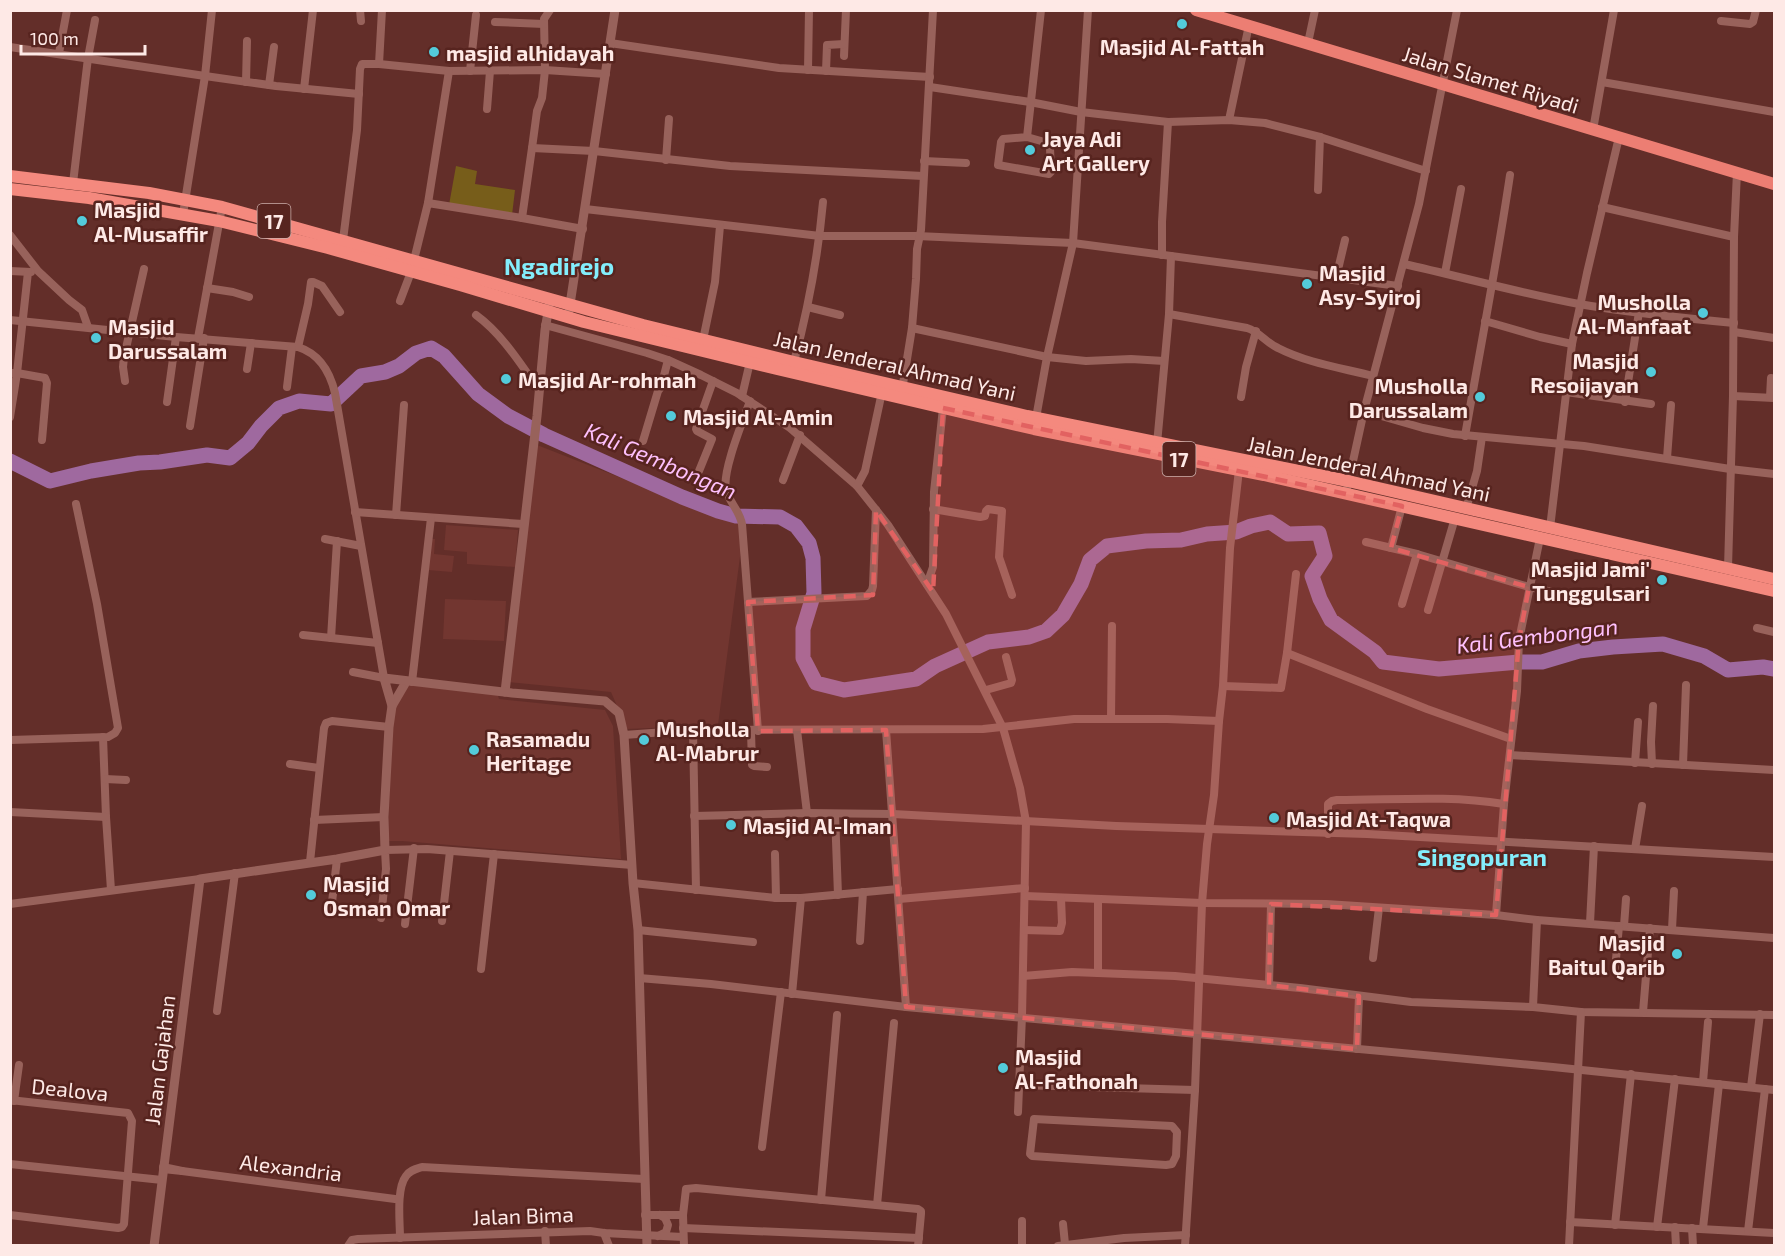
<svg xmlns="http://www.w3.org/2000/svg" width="1785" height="1256" viewBox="0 0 1785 1256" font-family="'Exo 2',sans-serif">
<rect width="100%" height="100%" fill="#632e29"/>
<!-- built -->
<g fill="#723630">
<path d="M537,445L744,526L718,725L627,729L611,692L507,682Z"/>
<path d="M446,525L518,530L515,567L467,564V552L444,550Z"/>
<path d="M431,539H435L434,554L454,556L452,572L428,570Z"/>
<path d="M445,599L506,601L504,641L443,639Z"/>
<path d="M409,685L497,692L499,699L605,710L613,726L621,859L402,841H388L392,701Z"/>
</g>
<!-- green -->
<path fill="#775d1a" d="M456,166L477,171L475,184L515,190L512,215L449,205Z"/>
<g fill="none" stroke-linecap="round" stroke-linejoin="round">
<!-- river -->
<path stroke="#9f699f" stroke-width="15" d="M10,461L50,481L91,471L139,463L160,462L207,455L230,458L248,443L261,426L279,408L299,401L331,404L361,376L385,372L399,366L416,353L431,348L444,356L478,394L508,416L544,435L682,497L718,511L736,516L780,517L796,526L809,543L813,558L814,593L803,629V658L816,683L844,690L916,679L935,666L988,642L1029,637L1046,631L1063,615L1081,584L1090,560L1107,546L1146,541L1181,540L1207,534L1236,532L1251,526L1270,522L1288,534L1319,533L1325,556L1312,576L1320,599L1331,620L1375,652L1383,662L1439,669L1519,662H1542L1579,651L1613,647L1663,644L1704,656L1728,670L1763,667L1774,669"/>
<!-- minor -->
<g stroke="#98625b" stroke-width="8">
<path d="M360,10L361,21"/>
<path d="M550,10L544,19L545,70L542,98L537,111L532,148L594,151L730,166L923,176"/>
<path d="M1721,21L1750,24L1753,22L1756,10"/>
<path d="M495,22L544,24"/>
<path d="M610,43L779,68L930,77"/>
<path d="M1308,43L1315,10"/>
<path d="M10,47L205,76L276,86L359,94"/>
<path d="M59,53L67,10"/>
<path d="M844,56L846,10"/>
<path d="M379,64L449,71L545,70L606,74"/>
<path d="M808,70L809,10"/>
<path d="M470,71L476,15"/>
<path d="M826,71L827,45L844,44"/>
<path d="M246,82L247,41"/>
<path d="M1602,82L1774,112"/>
<path d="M269,85L274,47"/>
<path d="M930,87L1030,102L1081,112L1168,122L1229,120L1265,123L1320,137L1426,171"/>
<path d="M304,89L313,10"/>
<path d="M487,109L490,71"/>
<path d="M1229,120L1249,25"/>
<path d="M1593,130L1614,10"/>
<path d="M1027,137L1003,139L1001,142L998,165L1049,174L1051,172L1050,148L1048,143L1027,137L1041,10"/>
<path d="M666,160L669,119"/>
<path d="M924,161L966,163"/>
<path d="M73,183L88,58L95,20"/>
<path d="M1318,190L1320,137"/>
<path d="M428,203L449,71"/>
<path d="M1602,207L1734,237"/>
<path d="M585,209L820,236H917L1073,243L1398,286"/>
<path d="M183,214L205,76L212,10"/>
<path d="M522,218L583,229"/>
<path d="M10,235L38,271L69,300L82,310L88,327"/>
<path d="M343,240L357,130L360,69L362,64H379L382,10"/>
<path d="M1162,255V222L1168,122"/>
<path d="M414,260L428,203L522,218L532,148"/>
<path d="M1404,264C1462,277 1520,293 1579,304C1630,313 1682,318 1734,323"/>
<path d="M10,271L31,272"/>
<path d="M1445,273L1461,189"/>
<path d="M1336,278L1345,240"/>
<path d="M207,288L233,292L249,297"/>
<path d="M400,301L411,272"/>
<path d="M808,307L840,315"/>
<path d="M1169,314L1247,328C1260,332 1265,342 1278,348C1307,363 1342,368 1373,376"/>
<path d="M476,315C502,334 520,363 539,390"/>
<path d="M10,320L176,337L298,347C320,354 330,372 335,393L384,678L353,672"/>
<path d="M1485,321L1540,337L1572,344"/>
<path d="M545,325L647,353L668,360L701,375L737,393L790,428L857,486L888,525L946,614L1003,728L1020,788L1026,822L1022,1016L1018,1112"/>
<path d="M912,328L1047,357L1086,361L1131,359L1164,361"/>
<path d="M1734,332L1774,338"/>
<path d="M198,338L222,207"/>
<path d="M703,340L715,282L720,226"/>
<path d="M298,347L308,304L311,282H313L322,286L340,312"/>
<path d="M794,362C808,309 818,257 823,202"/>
<path d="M247,369L251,343"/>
<path d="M10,373H17L28,272"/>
<path d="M125,381L123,367L124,357L144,269"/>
<path d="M287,387L292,347"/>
<path d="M902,390L912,328L916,279L917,249L921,230L933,10"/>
<path d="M1566,392L1651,404"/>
<path d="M742,396L750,362"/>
<path d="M1733,396L1774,398"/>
<path d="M1241,397L1246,367L1256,331"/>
<path d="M1770,397L1771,378"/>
<path d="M750,401C743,421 722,471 726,489C728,501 739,509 742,524L758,731"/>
<path d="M167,402L176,337"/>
<path d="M1625,402L1639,312"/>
<path d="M1364,411L1423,428L1453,434L1584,446L1730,469L1774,474"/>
<path d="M10,417L17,373L45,378L47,383L42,440"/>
<path d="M1036,418L1047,357L1073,243L1088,10"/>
<path d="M190,426L204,338"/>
<path d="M1465,436C1480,349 1497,263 1510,175"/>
<path d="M643,441L658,391L661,387L668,360"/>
<path d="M1157,444L1169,314L1171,256"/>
<path d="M1667,458L1671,405"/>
<path d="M699,471L712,439L697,431L696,429L713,381"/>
<path d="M783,480L800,435"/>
<path d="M857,486L865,471L882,392"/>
<path d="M1346,493L1364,411L1419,204L1457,10"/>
<path d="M933,509L980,517L985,516L986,511L988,509L1002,511L999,557L1012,595"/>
<path d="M1466,509L1477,471L1482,437"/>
<path d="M355,512L523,524"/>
<path d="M396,515L404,405"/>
<path d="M1550,528L1572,344L1587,273L1619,137"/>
<path d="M325,539L361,546"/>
<path d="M1366,542L1417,554"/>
<path d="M1391,548L1402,506"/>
<path d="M1728,568L1733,396L1734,237L1737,172"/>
<path d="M927,584L933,567L934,492L943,408"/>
<path d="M748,602L867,596L872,590L873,586L876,510"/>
<path d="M1402,604L1417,554L1529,587L1584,599"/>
<path d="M1428,610L1455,518"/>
<path d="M1757,628L1774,632"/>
<path d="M303,635L378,643"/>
<path d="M331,638L337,541"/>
<path d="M1287,653L1296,574"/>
<path d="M412,682L431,518"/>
<path d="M1223,686L1281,688L1287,653L1427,709L1511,739"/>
<path d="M986,690L1011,683L1012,680L1006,657"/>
<path d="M1111,718L1112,626"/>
<path d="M693,730L696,890"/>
<path d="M797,730L807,813"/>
<path d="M886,730L906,1007"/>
<path d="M751,731L752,765L754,766L767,767"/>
<path d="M624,735L693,730L983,729L1074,719H1167L1219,721"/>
<path d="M103,737L106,817L111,890"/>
<path d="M10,740L108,737L115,733L118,728L97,604L76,504"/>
<path d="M1510,755L1774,770"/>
<path d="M1635,763L1638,722"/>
<path d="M290,764L319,768"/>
<path d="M1652,764L1651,742L1653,706"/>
<path d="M1683,765L1686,685"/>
<path d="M105,779L126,780"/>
<path d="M10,812L106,817"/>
<path d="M835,814L838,895"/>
<path d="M694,816L807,813L893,814L1116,826L1367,834L1774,857"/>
<path d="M314,820L384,817"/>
<path d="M1328,834V804L1332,801L1337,800C1395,800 1447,795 1504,804"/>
<path d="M1635,849L1642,806"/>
<path d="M775,854L776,898"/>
<path d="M310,862L324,728L326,723L332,721L389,727"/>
<path d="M633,883L776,898H801L898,889"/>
<path d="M1025,896L1202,903L1326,904L1496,915L1537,920L1774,938"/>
<path d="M899,899L1025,888"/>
<path d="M1098,899V973"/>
<path d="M10,904L200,879"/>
<path d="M331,911L337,859"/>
<path d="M1496,915L1504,804L1517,691L1519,640L1540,538"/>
<path d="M381,918L386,869L385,850L427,849L632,865"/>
<path d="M1537,920L1533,1007L1581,1012L1774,1015"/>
<path d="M442,921L450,851"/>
<path d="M1590,923L1594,846"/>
<path d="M405,924L414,848"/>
<path d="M1624,926L1626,899"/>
<path d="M1672,929L1674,891"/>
<path d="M638,930L753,942"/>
<path d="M1024,930L1060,931L1062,923L1061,898"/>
<path d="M860,941L863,892"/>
<path d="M1373,958L1379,908"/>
<path d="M481,969L494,854"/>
<path d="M1615,970L1619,926"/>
<path d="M1023,976L1072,972L1175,976L1300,988L1411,1002L1533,1007"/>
<path d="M639,978L711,984L906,1007L1553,1067L1774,1090"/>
<path d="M1269,985L1271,904"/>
<path d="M792,994L801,898"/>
<path d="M217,1011L235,873"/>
<path d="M1643,1012L1650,928"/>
<path d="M1357,1049L1359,996"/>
<path d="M1703,1082L1708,1022"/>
<path d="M1019,1085L1195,1090"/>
<path d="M1751,1087L1760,1014"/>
<path d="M10,1100L128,1113L132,1121L124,1224L122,1227L118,1228L10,1215"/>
<path d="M14,1101L19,1065"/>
<path d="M1034,1119L1172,1126L1177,1132L1176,1156L1172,1164L1166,1165L1032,1156L1030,1154Z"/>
<path d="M762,1147L781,992"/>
<path d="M10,1164L162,1180"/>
<path d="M163,1169L182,1171L163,1167"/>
<path d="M182,1171L395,1199"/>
<path d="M821,1200L837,1015"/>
<path d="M877,1205L894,1023"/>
<path d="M645,1215H683"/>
<path d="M1570,1222L1774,1233"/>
<path d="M1063,1224L1065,1244"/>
<path d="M1615,1225L1631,1074"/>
<path d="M1657,1227L1675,1079"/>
<path d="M1675,1227L1676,1246"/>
<path d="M683,1228L919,1238"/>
<path d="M1692,1228L1693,1246"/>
<path d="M1703,1228L1719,1084"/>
<path d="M545,1231L546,1246"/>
<path d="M1748,1231L1765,1089"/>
<path d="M604,1233L609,1246"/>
<path d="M658,1236L666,1232L668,1225L665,1218L660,1215"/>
<path d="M400,1238C400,1222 396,1189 406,1176C410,1170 416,1169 422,1167L644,1179"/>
<path d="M348,1246L352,1240L358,1239L590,1231L604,1233L683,1237"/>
<path d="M684,1246L683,1215L686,1189L696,1188L918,1209L921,1211V1214L918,1246"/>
<path d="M1022,1246V1221"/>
<path d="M1058,1246L1124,1238L1186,1235"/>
<path d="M1185,1246L1195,1090L1202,903L1207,844L1214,795L1219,721L1223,686L1230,548L1239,470"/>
<path d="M1569,1246L1581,1012"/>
</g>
<!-- tertiary -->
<g stroke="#98625b" stroke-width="9">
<path d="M569,311L615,10"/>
<path d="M505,692L537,416L545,330L549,306"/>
<path d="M392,706L406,682"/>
<path d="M154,1246L200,879L337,859L385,850L384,817L389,727L392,706L384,678L512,693L605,701L619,713L624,735L633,883L638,930L647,1246"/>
</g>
<!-- primary -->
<path stroke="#ec7e73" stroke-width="12" d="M1196,10L1774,184"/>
<!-- trunk -->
<g stroke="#f4897e" stroke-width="12">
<path d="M10,176L149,193L222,207L643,325L794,362L1027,416L1348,481L1774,579"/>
<path d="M10,189L89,198L219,221L328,248L460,285L584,322L777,369L1034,429L1264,475L1774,591"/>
</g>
</g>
<!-- marked area -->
<path fill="#e26261" fill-opacity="0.2" stroke="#e26261" stroke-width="4.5" stroke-dasharray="12 8" stroke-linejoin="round" d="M943,408L1402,506L1391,548L1529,587L1519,640L1496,915L1271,904L1269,985L1359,996L1357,1049L906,1007L886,730L758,731L748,602L873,595L876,510L933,592Z"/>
<!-- markers -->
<g fill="#53cbda" stroke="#57241f" stroke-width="2">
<circle cx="1182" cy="24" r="6"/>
<circle cx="434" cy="52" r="6"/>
<circle cx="1030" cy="150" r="6"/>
<circle cx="82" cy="221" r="6"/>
<circle cx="1307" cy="284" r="6"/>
<circle cx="1703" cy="313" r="6"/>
<circle cx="96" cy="338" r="6"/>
<circle cx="1651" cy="372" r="6"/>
<circle cx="506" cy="379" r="6"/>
<circle cx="1480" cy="397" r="6"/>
<circle cx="671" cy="416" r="6"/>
<circle cx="1662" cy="580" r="6"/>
<circle cx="644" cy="740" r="6"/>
<circle cx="474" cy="750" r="6"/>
<circle cx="1274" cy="818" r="6"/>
<circle cx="731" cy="825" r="6"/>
<circle cx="311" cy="895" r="6"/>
<circle cx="1677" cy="954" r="6"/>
<circle cx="1003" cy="1068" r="6"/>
</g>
<g text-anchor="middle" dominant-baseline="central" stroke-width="5" stroke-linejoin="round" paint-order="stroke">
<!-- shield labels -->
<g fill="#57241f" stroke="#ccaeaa" stroke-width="1.5">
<rect x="257.5" y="204" width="33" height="34" rx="4.5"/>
<rect x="1162.5" y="442" width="33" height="34" rx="4.5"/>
</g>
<g font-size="20" font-weight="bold" fill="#fee9e6">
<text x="274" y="221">17</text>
<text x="1179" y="459">17</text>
</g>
<!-- poi labels -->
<g font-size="21" font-weight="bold" fill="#fee9e6" stroke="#57241f" text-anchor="start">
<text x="1182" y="46" text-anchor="middle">Masjid Al-Fattah</text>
<text x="446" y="52">masjid alhidayah</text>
<text x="1042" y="138">Jaya Adi<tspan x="1042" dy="24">Art Gallery</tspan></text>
<text x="94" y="209">Masjid<tspan x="94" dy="24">Al-Musaffir</tspan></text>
<text x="1319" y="272">Masjid<tspan x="1319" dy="24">Asy-Syiroj</tspan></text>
<text x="1691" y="301" text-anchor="end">Musholla<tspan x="1691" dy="24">Al-Manfaat</tspan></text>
<text x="108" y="326">Masjid<tspan x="108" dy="24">Darussalam</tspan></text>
<text x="1639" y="360" text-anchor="end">Masjid<tspan x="1639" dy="24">Resoijayan</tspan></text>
<text x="518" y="379">Masjid Ar-rohmah</text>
<text x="1468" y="385" text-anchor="end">Musholla<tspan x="1468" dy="24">Darussalam</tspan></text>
<text x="683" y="416">Masjid Al-Amin</text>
<text x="1650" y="568" text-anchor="end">Masjid Jami'<tspan x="1650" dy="24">Tunggulsari</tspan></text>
<text x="656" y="728">Musholla<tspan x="656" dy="24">Al-Mabrur</tspan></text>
<text x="486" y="738">Rasamadu<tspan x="486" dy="24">Heritage</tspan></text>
<text x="1286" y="818">Masjid At-Taqwa</text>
<text x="743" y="825">Masjid Al-Iman</text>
<text x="323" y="883">Masjid<tspan x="323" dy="24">Osman Omar</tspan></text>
<text x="1665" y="942" text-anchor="end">Masjid<tspan x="1665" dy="24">Baitul Qarib</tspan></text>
<text x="1015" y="1056">Masjid<tspan x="1015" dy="24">Al-Fathonah</tspan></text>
</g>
<!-- street labels -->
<g font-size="21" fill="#fee9e6" stroke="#57241f">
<text transform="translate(1491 79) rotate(17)">Jalan Slamet Riyadi</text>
<text transform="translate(895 365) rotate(13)">Jalan Jenderal Ahmad Yani</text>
<text transform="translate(1369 468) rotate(12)">Jalan Jenderal Ahmad Yani</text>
<text transform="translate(159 1060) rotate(-83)">Jalan Gajahan</text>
<text transform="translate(70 1089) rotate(6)">Dealova</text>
<text transform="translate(291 1167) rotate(7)">Alexandria</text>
<text transform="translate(523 1215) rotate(-2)">Jalan Bima</text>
</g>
<!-- water labels -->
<g font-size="22" font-style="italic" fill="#fec0fc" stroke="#57241f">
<text transform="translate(661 460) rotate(23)">Kali Gembongan</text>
<text transform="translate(1537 635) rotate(-7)">Kali Gembongan</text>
</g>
<!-- quarter labels -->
<g font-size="24" font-weight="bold" fill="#83edfb" stroke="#57241f">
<text x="559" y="265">Ngadirejo</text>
<text x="1482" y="856">Singopuran</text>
</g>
</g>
<!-- border -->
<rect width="1785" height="1256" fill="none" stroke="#fee9e6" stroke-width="24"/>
<!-- scale -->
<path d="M21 45v9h124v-9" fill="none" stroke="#fee9e6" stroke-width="3"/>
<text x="30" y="45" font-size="18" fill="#fee9e6" stroke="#57241f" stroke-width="4.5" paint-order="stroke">100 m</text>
</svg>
